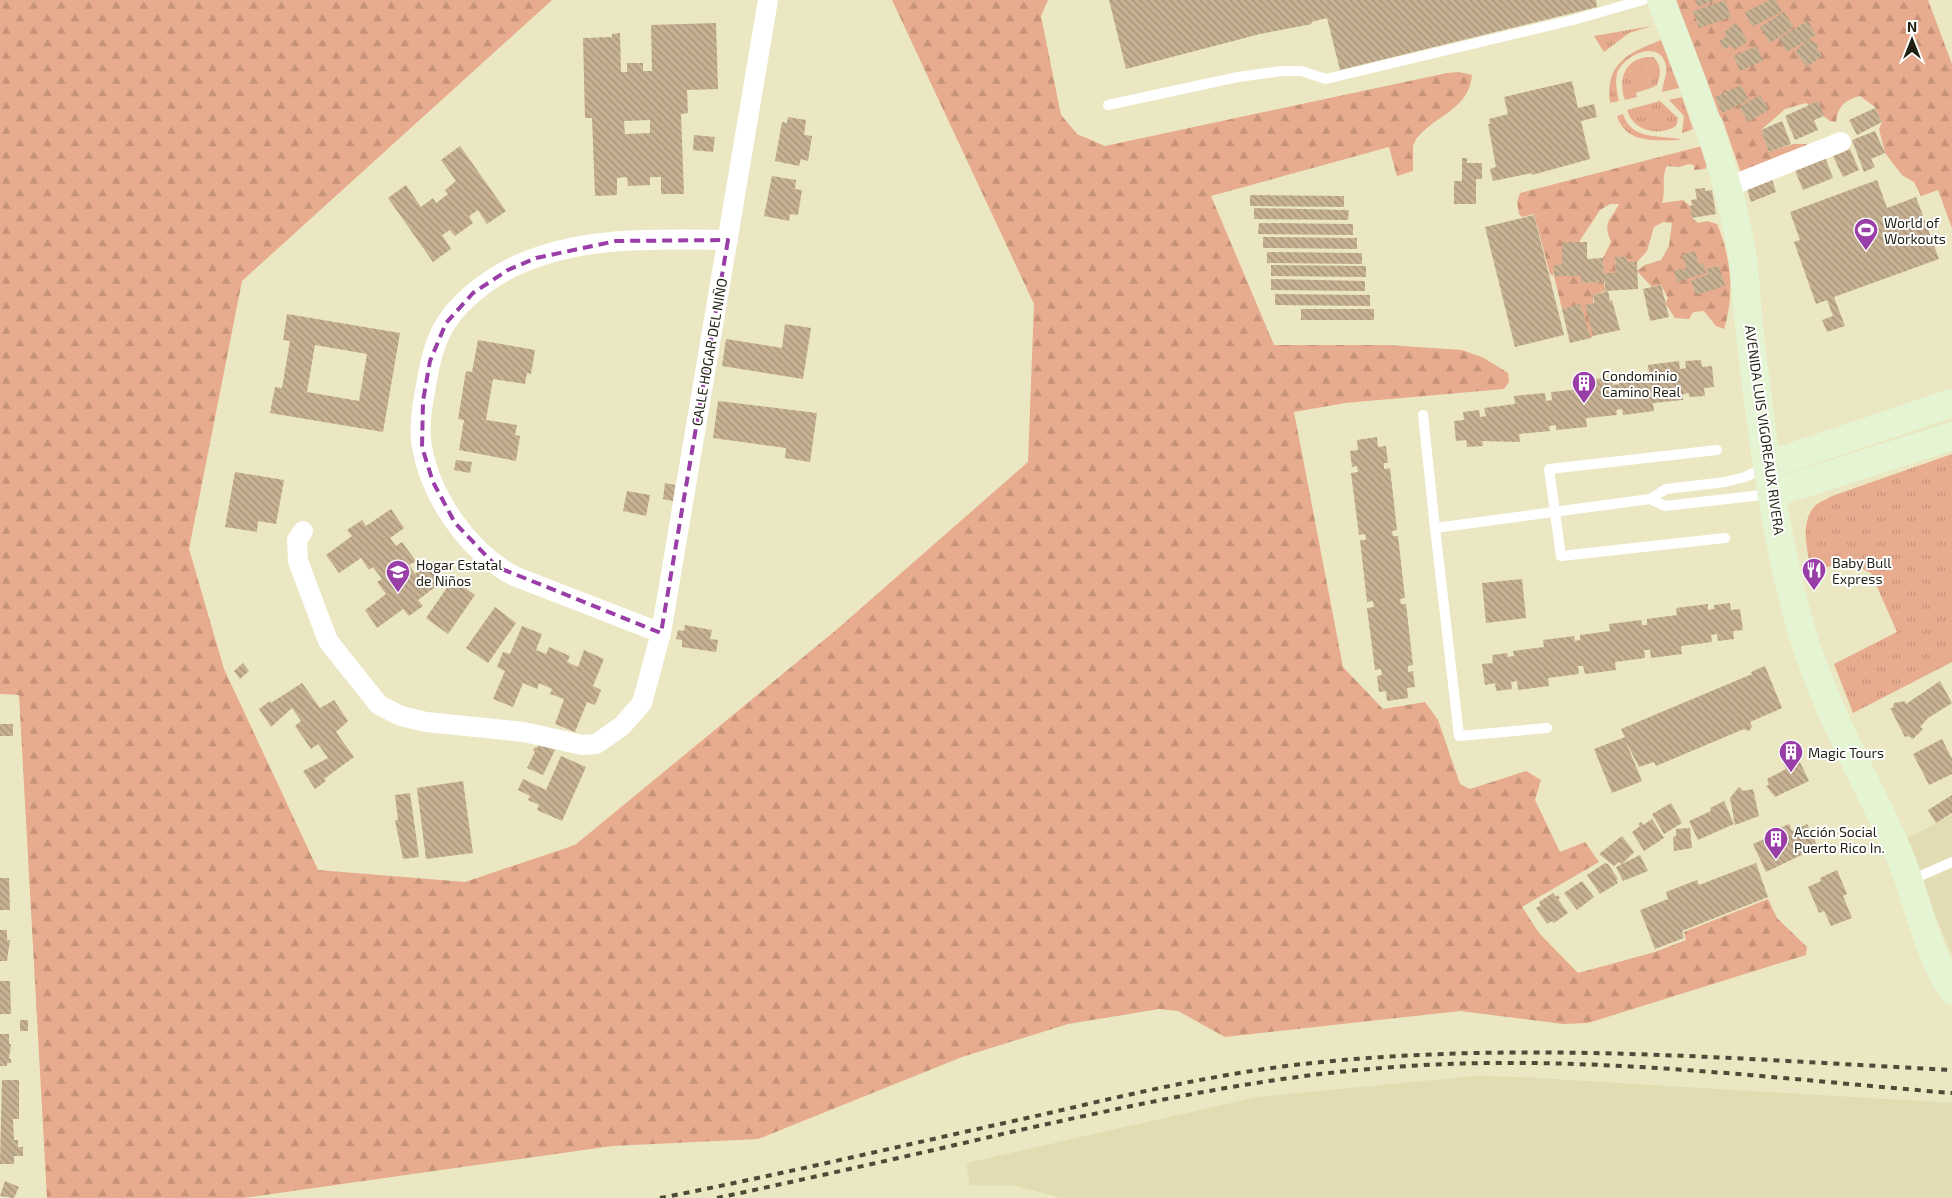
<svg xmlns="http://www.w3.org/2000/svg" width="1952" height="1198" viewBox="0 0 1952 1198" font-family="'Exo 2',sans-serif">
<defs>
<pattern id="grass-tufts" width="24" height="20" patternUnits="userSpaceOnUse" patternTransform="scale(1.25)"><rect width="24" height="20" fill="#e7ab8e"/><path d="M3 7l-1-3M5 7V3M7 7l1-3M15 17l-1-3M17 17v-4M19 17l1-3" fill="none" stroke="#c69379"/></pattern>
<pattern id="forest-firs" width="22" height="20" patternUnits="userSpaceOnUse" patternTransform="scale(1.25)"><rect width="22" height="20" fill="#e7ab8e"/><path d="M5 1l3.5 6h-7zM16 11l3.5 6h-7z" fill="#c69379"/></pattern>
<pattern id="building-back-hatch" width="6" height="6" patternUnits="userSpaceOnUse" patternTransform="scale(1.25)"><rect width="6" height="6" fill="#c8b294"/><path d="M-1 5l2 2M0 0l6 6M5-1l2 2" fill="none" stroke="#a29077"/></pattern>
</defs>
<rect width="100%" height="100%" fill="#ebe7c2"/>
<!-- built -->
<g fill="#e1dcb1">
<path d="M1952,815V954L1902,841Z"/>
<path d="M1475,1076L1520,1077L1952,1103V1198H1062L1015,1186L970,1185L966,1163L1257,1097Z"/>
</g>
<!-- grass -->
<g fill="url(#grass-tufts)">
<path d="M1652,26L1629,33L1604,52L1594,36Z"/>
<path d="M1661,40L1679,88L1662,92C1663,81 1669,73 1665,62C1656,39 1622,57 1617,74C1615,82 1617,92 1619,101L1610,103C1605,63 1628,53 1661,40Z"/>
<path d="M1647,57H1653C1662,65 1661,75 1657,85L1651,88L1645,65L1630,69L1637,97L1625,100C1618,80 1624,60 1647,57Z"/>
<path d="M1682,97L1693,129L1682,133L1684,116L1669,100Z"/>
<path d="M1660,101L1678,118L1676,126C1658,137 1633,131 1627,110Z"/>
<path d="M1623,114C1632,142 1662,134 1682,140C1658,140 1626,145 1617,116Z"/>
<path d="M1952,454V662L1853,713L1834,664L1897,632L1871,573L1848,562L1811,571C1808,552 1799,523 1815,506C1819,502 1827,499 1832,496Z"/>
</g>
<!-- forest -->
<g fill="url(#forest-firs)">
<path d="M0,0H552L242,281L189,549L224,669L318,870L465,882L575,845L835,631L1028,462L1034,304L892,0H1048L1041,16L1061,115L1077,134L1105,146L1447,73L1459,72L1472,75C1469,110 1435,115 1416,139L1413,146V171L1397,176L1389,147L1211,196L1274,345H1388L1462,350L1484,358L1508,373L1509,382L1504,389L1345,403L1294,412L1343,667L1383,709L1425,702L1438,720L1460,784L1470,789L1526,771L1541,780L1535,800L1560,852L1585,842L1599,862L1522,907L1539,933L1578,973L1655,952L1686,940L1684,932L1768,899L1777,918L1807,947L1806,955L1588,1023L1563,1024L1460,1011L1225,1037L1178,1011L1159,1009L1068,1024L962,1057L758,1139L612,1146L243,1198H47L19,695L0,694Z"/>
<path d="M1676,0H1928L1952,64V228L1938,190L1921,196L1914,182L1902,175L1885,153L1879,129L1882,122L1875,107L1860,96C1845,100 1838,106 1836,122L1830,121L1806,103L1785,109L1761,130L1769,152L1793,144H1806L1809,147L1741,173L1722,118C1708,107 1684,23 1676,0Z"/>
<path d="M1702,146L1708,164L1705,169L1694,170V165L1689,164L1679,167L1667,166C1661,177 1666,191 1662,203L1683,200L1690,206L1692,218L1698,223L1707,221L1717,224C1731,257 1735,295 1724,329L1716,326L1704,311L1693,312L1689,319L1675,318L1665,303L1668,298L1661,285L1652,287L1637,271L1645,265L1661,260L1669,246L1672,223L1663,222L1654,227L1647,251L1637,262H1627L1626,257H1615L1616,273H1604L1603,258L1611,242C1602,220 1611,221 1619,204H1610L1600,210L1579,242H1562V265H1555L1553,276L1550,274L1534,214L1522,217L1519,214L1517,202L1520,193Z"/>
<path d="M1554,276H1581V283L1604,282L1605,291L1593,295V336L1591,338L1580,305L1562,309Z"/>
</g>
<!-- pitch -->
<path fill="#e7ab8e" d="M1641,61L1645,65L1651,88L1635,93L1630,69L1632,64Z"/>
<!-- building -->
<g fill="url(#building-back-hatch)" fill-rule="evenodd">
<path d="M1109,0H1596L1597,7L1340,70L1327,18L1311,22L1312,24L1260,34L1126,69Z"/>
<path d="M1695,0H1717L1698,7Z"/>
<path d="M1725,0L1731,17L1699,28L1693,11Z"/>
<path d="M1770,0H1776L1782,12L1752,27L1745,12Z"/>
<path d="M1784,12L1794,27L1770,43L1760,27Z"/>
<path d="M1808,21L1816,35L1787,52L1779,38Z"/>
<path d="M716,23L718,89L687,90L688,113L681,114L684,194H661V177H650V185L628,186L627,177L617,178V195L595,196L592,118H585L583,38L612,37V34L620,33L621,72H627V63H643V71H652L651,25ZM650,120V133L625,134L624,121Z"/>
<path d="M1736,23L1748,41L1735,50L1731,45L1725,50L1719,41L1727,36L1724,32Z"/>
<path d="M1809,39L1819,46L1816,48L1822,56L1807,67L1795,51Z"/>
<path d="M1757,46L1763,61L1740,71L1734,56Z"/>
<path d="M1572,81L1578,108L1594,104L1597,117L1581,121L1590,159L1532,175V173L1493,181L1490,169L1496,167L1488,124H1490L1489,119L1508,114L1504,97Z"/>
<path d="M1741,85L1749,100L1722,113L1715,97Z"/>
<path d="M1760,95L1769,110L1748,122L1739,107Z"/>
<path d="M1818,101L1824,116L1814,120L1818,130L1795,140L1785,116Z"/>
<path d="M1875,108L1882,122L1857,135L1849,120Z"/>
<path d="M788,117L806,120L804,135L812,136L808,161L801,159L799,166L775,161L782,122L787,123Z"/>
<path d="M1782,121L1791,144L1769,152L1761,130Z"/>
<path d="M1875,131L1885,153L1871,159L1875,167L1864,172L1852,140Z"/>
<path d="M694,135L715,137L713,152L693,150Z"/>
<path d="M460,146L506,211L487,224L478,210L469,216L473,223L455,236L450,230L442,235L451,249L433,262L388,198L406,185L421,207L433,198L436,203L448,194L445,190L456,181L441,160Z"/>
<path d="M1850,149L1859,170L1843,177L1833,156Z"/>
<path d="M1825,157L1833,178L1803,190L1794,168Z"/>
<path d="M1462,158H1467V163H1482V179H1476V204H1454V181H1462Z"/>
<path d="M772,176L796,180L795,189L802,190L798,215L790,214L789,221L764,216Z"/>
<path d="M1772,179L1776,192L1751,202L1746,186Z"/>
<path d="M1877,180L1887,208L1916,197L1939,259L1834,297L1845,326L1827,332L1822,320L1833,316L1827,300L1816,304L1794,242L1800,240L1790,212Z"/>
<path d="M1705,188V191L1712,190L1716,214L1692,218L1690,206L1692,205L1691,200L1697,199L1695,189Z"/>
<path d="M1250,195L1344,196V207L1250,206Z"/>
<path d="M1254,208L1349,210L1348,220L1254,219Z"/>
<path d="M1534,215L1564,335L1515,347L1485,227Z"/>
<path d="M1259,223L1353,224V235L1258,234Z"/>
<path d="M1263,237L1357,238V249L1263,248Z"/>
<path d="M1562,242H1587V259L1603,258L1604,273H1616L1615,257H1626L1627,262H1637L1638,289L1605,291V282L1581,283V276H1554V265H1562Z"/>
<path d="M1695,251L1699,264L1703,263L1706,273L1677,282L1674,271L1686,268L1682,255Z"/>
<path d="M1267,252L1362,253V264L1267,263Z"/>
<path d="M1271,265L1366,266V277L1271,276Z"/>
<path d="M1719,266L1725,286L1696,295L1691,280L1708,275L1706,269Z"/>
<path d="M1271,279L1365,281V291L1271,290Z"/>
<path d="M1661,285L1669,317L1650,321L1643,289Z"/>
<path d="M1608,291L1610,301L1612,300L1620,330L1593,336L1585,305L1594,303L1593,295Z"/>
<path d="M1275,294L1370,295V306L1275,305Z"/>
<path d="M1580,304L1591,338L1570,343L1562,309Z"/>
<rect x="1301" y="309" width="73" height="11"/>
<path d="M287,314L400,333L383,432L270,413L275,387L282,388L290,341L283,340ZM315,345L367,354L359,401L307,392Z"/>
<path d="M785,324L811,328L803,379L722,366L726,339L782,348Z"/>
<path d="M478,340L535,350L531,374L527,373L525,384L493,379L486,420L517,425L515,435L520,436L516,461L459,450L464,420L458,419L466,371L472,372Z"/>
<path d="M1701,360L1702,367L1712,366L1714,387L1704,388L1705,396L1689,397V393L1683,394V400L1653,403L1654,411L1623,415L1622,409L1616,410L1617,415L1586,418L1587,427L1556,430V425L1549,426L1550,431L1519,434L1520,442L1482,441L1483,446L1467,447L1466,440L1456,441L1454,421L1464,420L1463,412L1479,410L1480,417L1486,416L1484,408L1515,404L1514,396L1545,393L1546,401L1552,400L1551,392L1582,389L1580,381L1612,377L1613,385L1619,384L1618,376L1649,373L1648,365L1679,361L1680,369L1686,368L1685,361Z"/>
<path d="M718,401L817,413L810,462L785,458L786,448L713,438Z"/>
<path d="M1377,437L1378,447L1386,446L1388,463H1384V469L1390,468L1397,530L1392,531L1393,536H1398L1405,598L1400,599L1401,604H1406L1413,665L1408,666V672L1413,671L1415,687L1407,688L1408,698L1387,701L1386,691L1379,692L1377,676L1382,675L1381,669L1375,670L1367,608L1374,607L1373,601L1367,602L1360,540H1366L1365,534L1359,535L1351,473L1358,472L1357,466L1352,467L1350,451L1358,450L1357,440Z"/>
<path d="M456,460L472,462L470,473L454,470Z"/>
<path d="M235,472L284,480L276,524L258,521L257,532L225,527Z"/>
<path d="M665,483L675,485L673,501L663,499Z"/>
<path d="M627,491L650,495L646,516L623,511Z"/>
<path d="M391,509L404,528L390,538L396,546L402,542L416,561L409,565L415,574L429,564L442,582L418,600L423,606L409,616L403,609L377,628L365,610L386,594L377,582L382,579L373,567L369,570L361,558L339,573L326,555L352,536L347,530L362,520L366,526Z"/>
<path d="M453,579L475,595L448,634L426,618Z"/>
<path d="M1522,579L1526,618L1486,623L1482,583Z"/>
<path d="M1730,603L1731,610L1740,609L1743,630L1733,631L1734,639L1718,641L1717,634L1711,635L1712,642L1681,646L1682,654L1651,658L1650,650H1644L1645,658L1615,662L1616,670L1585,674L1583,666H1578L1579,674L1548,678L1549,686L1518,690L1517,681L1511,682L1512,689L1496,691L1495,683L1485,685L1482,664L1493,663L1492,655L1507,653L1508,657L1514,656L1513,651L1544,647L1543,640L1574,636L1575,641L1580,640V635L1610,631L1609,624L1641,620L1642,625H1647V619L1677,615L1676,608L1708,604V610L1714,609V605Z"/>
<path d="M495,607L516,623L488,663L466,648Z"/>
<path d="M685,625L712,630L710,639L718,640L716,652L682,647V640L676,639L678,630L684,631Z"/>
<path d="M522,626L542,634L536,650L546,654L549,647L570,656L567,662L578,667L584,650L604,659L593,686L601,690L595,705L587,702L575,732L555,724L564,699L550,694L552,689L539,683L537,689L523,683L513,707L493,699L505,671L497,667L503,652L510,654Z"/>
<path d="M243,663L249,671L240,679L234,671Z"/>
<path d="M1765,666L1782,708L1750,722L1752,727L1749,731L1744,729L1656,766L1654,762L1639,767L1625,740L1642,781L1612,793L1594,749L1625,737L1621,729L1752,674L1751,672Z"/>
<path d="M1940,681L1952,703L1928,718L1920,727L1923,729L1913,739L1908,736L1905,737L1890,708H1893L1894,703L1905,701L1906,704Z"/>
<path d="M302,683L320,708L334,700L348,721L336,732L354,757L324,779L326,781L315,789L303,771L328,758L318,744L311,749L295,726L301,721L292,708L271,727L259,709L270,701L271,703Z"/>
<rect x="0" y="724" width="13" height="12"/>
<path d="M1942,739L1952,759V774L1929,785L1913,754Z"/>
<path d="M539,744L555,750L543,775L527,768L535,752L533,750L535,747L537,748Z"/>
<path d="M1796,754L1809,781L1775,797L1766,786L1769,785L1767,779L1786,769L1782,760Z"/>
<path d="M561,756L586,767L562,821L537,810L539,805L528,800L530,796L518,790L523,779L546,790Z"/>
<path d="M463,781L473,853L426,859L417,788Z"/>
<path d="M1739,787L1743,791L1753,789L1759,816L1735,825L1730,798Z"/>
<path d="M410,793L419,857L403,859L395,820H398L395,795Z"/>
<path d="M1952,795V813L1936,823L1928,810Z"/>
<path d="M1724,801L1734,824L1698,840L1689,821L1711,811L1710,808Z"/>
<path d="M1671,803L1682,823L1664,834L1652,814Z"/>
<path d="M1652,819L1664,838L1644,851L1632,832L1640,826L1638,824L1641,822L1643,825Z"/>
<path d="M1789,824L1792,831L1807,824L1818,847L1766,872L1753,844L1780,832L1778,829Z"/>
<path d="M1690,828L1692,848L1674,851L1673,837L1676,836V829Z"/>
<path d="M1622,836L1634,852L1622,864L1619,862L1614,866L1599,854Z"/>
<path d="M1640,855L1648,871L1623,881L1616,867Z"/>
<path d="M1605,863L1608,864L1618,879L1616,880L1618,883L1600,894L1587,875Z"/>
<path d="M1756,863L1768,897L1682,931L1684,938L1655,949L1640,910L1668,899L1666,892L1697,880L1699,885Z"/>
<path d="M1837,870L1847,894L1843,896L1852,918L1831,926L1824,911L1819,913L1808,887L1821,881L1820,878Z"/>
<path d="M0,878H9L10,910H0Z"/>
<path d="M1582,881L1594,897L1577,910L1564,893Z"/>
<path d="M1553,893L1556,897L1558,895L1560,898L1558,899L1568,913L1554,923L1552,921L1547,924L1536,908L1541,905L1539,902Z"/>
<path d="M0,930H7V940H10L7,961H0Z"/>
<path d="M0,981H10L11,1014H0Z"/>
<rect x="20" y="1020" width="8" height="11"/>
<path d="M0,1034H9V1044H11L9,1059H11V1063H7V1066H0Z"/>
<path d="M2,1080H19V1119H13L14,1140H18V1147H23V1156H14V1164H0Z"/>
<path d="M5,1181L19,1187L14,1198L0,1196Z"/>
</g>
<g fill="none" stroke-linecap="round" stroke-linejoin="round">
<!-- service -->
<g stroke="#fff" stroke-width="10">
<path d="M1108,105L1238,77L1282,71H1301L1326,79L1573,20L1643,0"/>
<path d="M1423,415L1435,528"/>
<path d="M1717,450L1549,469L1561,556L1725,538"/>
<path d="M1765,467L1745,477L1725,482L1666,489L1650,499L1665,506L1771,494"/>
<path d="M1547,728L1459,736L1435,528L1650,499"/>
<path d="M1911,880L1952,862"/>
</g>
<!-- minor -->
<g stroke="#fff" stroke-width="20">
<path d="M1728,187L1841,142"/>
<path d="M303,531L297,540L298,561L328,641L379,705L401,716L426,722L524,732L582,745L596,744L622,726L642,703L661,633L768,0"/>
<path d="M661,633L514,576C469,552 431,498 422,447C418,427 423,401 427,380C430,361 436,339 446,323C460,301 486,281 509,269C576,235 655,239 728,240"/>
</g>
<!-- secondary -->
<g stroke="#e5f5d4" stroke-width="28">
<path d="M1661,0C1692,81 1726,162 1741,248C1746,274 1746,300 1749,326C1761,427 1773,531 1801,629C1823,706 1865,777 1897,849C1917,895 1925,948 1952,990"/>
<path d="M1768,465L1952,403"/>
<path d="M1771,494L1952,436"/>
</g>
<!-- rail -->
<g stroke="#4c4b38" stroke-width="4" stroke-dasharray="6 6" stroke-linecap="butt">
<path d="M660,1198C789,1173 917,1142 1045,1114C1130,1094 1216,1074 1303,1064C1518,1040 1736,1059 1952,1070"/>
<path d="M717,1198C815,1177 913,1155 1011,1132C1138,1104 1264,1076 1394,1067C1580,1053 1767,1078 1952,1093"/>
</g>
</g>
<!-- marked area -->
<path fill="none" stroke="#993da7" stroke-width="4" stroke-dasharray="10 6" stroke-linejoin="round" d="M728,240L661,633L497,567L455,523L433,482L422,447L423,401L430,361L446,323L473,293L508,270L536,258L616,241Z"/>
<!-- icons -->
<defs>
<symbol id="stadium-pin" viewBox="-11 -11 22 30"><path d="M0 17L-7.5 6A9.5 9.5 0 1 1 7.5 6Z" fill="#993da7" stroke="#fff"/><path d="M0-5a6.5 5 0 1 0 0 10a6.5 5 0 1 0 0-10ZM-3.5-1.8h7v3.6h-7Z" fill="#fff"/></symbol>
<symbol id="building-pin" viewBox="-11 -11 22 30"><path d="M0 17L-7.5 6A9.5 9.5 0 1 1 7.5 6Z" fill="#993da7" stroke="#fff"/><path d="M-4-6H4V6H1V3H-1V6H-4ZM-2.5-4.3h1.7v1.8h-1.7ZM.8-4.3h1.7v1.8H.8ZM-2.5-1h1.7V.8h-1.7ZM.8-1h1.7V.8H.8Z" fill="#fff"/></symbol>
<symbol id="restaurant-pin" viewBox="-11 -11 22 30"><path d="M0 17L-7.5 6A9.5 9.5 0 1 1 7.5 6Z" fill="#993da7" stroke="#fff"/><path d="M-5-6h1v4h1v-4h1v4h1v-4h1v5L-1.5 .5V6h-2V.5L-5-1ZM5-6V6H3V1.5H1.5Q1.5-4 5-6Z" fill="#fff"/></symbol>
<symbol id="school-pin" viewBox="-11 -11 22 30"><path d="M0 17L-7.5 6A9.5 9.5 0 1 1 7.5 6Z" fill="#993da7" stroke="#fff"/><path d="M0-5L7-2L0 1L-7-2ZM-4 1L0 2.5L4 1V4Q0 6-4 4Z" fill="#fff"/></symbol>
</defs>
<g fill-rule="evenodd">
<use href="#stadium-pin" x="1852" y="216" width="28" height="38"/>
<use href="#building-pin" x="1570" y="369" width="28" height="38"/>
<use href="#restaurant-pin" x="1800" y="556" width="28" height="38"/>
<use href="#school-pin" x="384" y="558" width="28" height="38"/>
<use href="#building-pin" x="1777" y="738" width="28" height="38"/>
<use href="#building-pin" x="1762" y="825" width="28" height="38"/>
</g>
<g text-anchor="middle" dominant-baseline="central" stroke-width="4" stroke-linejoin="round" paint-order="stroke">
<!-- poi labels -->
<g font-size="14" fill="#201f11" stroke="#fff" text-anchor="start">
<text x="1884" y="222">World of<tspan x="1884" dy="16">Workouts</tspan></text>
<text x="1602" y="375">Condominio<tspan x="1602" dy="16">Camino Real</tspan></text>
<text x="1832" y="562">Baby Bull<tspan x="1832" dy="16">Express</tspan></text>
<text x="416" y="564">Hogar Estatal<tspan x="416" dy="16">de Niños</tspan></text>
<text x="1808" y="752">Magic Tours</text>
<text x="1794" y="831">Acción Social<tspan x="1794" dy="16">Puerto Rico In.</tspan></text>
</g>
<!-- street labels -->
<g font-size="14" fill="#201f11" stroke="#fff">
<text transform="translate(709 352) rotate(-80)">CALLE HOGAR DEL NIÑO</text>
<text transform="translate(1765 430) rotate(82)">AVENIDA LUIS VIGOREAUX RIVERA</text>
</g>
</g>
<!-- north arrow -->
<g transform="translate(1912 40)" stroke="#ffffff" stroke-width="4" paint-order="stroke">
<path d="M0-4L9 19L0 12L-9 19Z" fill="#201f11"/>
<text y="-8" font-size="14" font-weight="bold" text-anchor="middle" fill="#201f11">N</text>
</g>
</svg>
